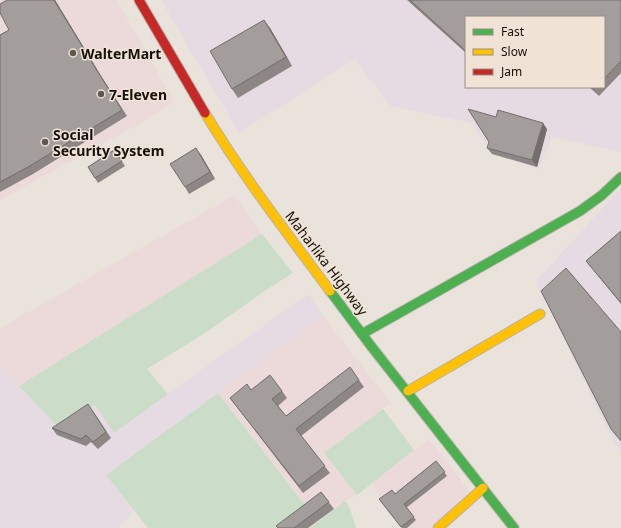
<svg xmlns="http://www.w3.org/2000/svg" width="621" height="528" viewBox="0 0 621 528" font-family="'Noto Sans',sans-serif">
<rect width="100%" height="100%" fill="#eae3db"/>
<!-- commercial -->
<g fill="#ecdada">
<path d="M0,0H4L7,4L13,0H117L174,102L137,125L0,200Z"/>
<path d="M234,195L262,234L19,386L0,366V328L210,209Z"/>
<path d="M323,316L391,403L324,453L357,495L345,501L310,528H275L305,504L218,393Z"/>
<path d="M429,439L469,491L431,528H404L371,483Z"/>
</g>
<!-- industrial -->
<g fill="#e7dbe3" fill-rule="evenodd">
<path d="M161,0H621V152L552,137L539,169L492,154L471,123L390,106L355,59L239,133ZM466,17H604V87H466Z"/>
<path d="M621,188V455L600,414L536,281Z"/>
<path d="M308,294L323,316L106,475L134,511L118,528H0V366L60,429L96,405L114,432Z"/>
</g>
<!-- green -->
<g fill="#cbdcc9">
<path d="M262,234L293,273L266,290L205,333L147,369L168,394L114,433L95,405L60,429L19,386Z"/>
<path d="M218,393L305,505L275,528H148L106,475Z"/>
<path d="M383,409L414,450L357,495L324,453Z"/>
<path d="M345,501L349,506L356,528H310Z"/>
</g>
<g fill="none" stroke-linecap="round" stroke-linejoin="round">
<defs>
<g id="fast">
<path d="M330,291L371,346L514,528"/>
<path d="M362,334L580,211L602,195L621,177"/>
</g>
<g id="slow">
<path d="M205,113C242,175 287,233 330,291"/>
<path d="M408,391L540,314"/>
<path d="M438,528L483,488"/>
</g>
<path id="jam" d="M139,0L205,113"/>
</defs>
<!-- fast casing -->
<use href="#fast" stroke="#b7b1ab" stroke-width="11"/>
<!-- slow casing -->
<use href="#slow" stroke="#b7b1ab" stroke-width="11"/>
<!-- jam casing -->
<use href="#jam" stroke="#b7b1ab" stroke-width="11"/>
<!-- fast -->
<use href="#fast" stroke="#4caf50" stroke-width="9"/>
<!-- slow -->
<use href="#slow" stroke="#ffc107" stroke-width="9"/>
<!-- jam -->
<use href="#jam" stroke="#c62828" stroke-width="9"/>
</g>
<!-- wall -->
<g fill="#8c8785">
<path d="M7,0H55L101,76L127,116L33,174L0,192V35L9,30Z"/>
<path d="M407,0H621V73L599,96L589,87H604V17H466V53Z"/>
<path d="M270,28L292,66L238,98L232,89Z"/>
<path d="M547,129L537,167L492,154L487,148Z"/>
<path d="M114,150L125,166L98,183L88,167Z"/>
<path d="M201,155L215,179L189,194L185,187Z"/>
<path d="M621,231V304L591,267L586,261Z"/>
<path d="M359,380L364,387L301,436L330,473L303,493L230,398L251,390L282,391L287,398L278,406L286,416Z"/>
<path d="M93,411L111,438L98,449L91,442L86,446L57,435L52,428Z"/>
<path d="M436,461L447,476L406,508L416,520L407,528H402L382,503L395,494Z"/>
<path d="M321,492L334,509L308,528H278Z"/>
</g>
<!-- shaded-wall -->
<g fill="#726e6c">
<path d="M54,0H55L101,76L127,116L96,69Z"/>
<path d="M264,20L270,28L292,66L286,57Z"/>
<path d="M543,123L547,129L537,167L532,160Z"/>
<path d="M196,148L201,155L215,179L210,172Z"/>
</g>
<!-- building -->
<g fill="#a39d9b" stroke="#726e6c">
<path d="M7,0H54L96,69L122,110L28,167L0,182V35L9,30L0,13V4Z"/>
<path d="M410,0H621V61L604,79V17H466V51Z"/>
<path d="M264,20L286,57L232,89L210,51Z"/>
<path d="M591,87H596L594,89Z"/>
<path d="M468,109L496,117L498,110L543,123L532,160L487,148L489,142Z"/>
<path d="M196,148L210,172L185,187L170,164Z"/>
<path d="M114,150L122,161L95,178L88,167Z"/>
<path d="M621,231V303L586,261Z"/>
<path d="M566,268L621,332V441L611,429L541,291Z"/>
<path d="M350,367L359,380L296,429L325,466L299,486L230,398L247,384L251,390L270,375L282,391L272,399L286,416Z"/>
<path d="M88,404L106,432L93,442L86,435L81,439L52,428Z"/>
<path d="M436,461L445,472L404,504L414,517L401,527L379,499L392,490L395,494Z"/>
<path d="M321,492L329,502L294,528H278L276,526Z"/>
</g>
<!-- markers -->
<g fill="#5f5954" stroke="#f0e3d5" stroke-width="1.5">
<circle cx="73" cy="53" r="4"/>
<circle cx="101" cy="94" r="4"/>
<circle cx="45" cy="142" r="4"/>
</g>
<g text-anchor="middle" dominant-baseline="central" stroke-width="3" stroke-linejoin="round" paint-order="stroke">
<!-- poi labels -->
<g font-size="14" font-weight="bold" fill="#140f0b" stroke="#f0e3d5" text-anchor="start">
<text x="81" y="53">WalterMart</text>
<text x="109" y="94">7-Eleven</text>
<text x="53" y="134">Social<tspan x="53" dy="16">Security System</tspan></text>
</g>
<!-- street labels -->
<g font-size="14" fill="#140f0b" stroke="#f0e3d5">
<text transform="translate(327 263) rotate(53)">Maharlika Highway</text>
</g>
</g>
<!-- legend -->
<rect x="465" y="16" width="140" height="72" fill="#f0e3d5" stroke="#988e84"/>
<rect x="473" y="29" width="20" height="6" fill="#4caf50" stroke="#988e84"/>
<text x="501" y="36" font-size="12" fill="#140f0b">Fast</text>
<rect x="473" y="49" width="20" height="6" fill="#ffc107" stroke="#988e84"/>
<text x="501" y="56" font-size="12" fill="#140f0b">Slow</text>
<rect x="473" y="69" width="20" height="6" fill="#c62828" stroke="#988e84"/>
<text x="501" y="76" font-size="12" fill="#140f0b">Jam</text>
</svg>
